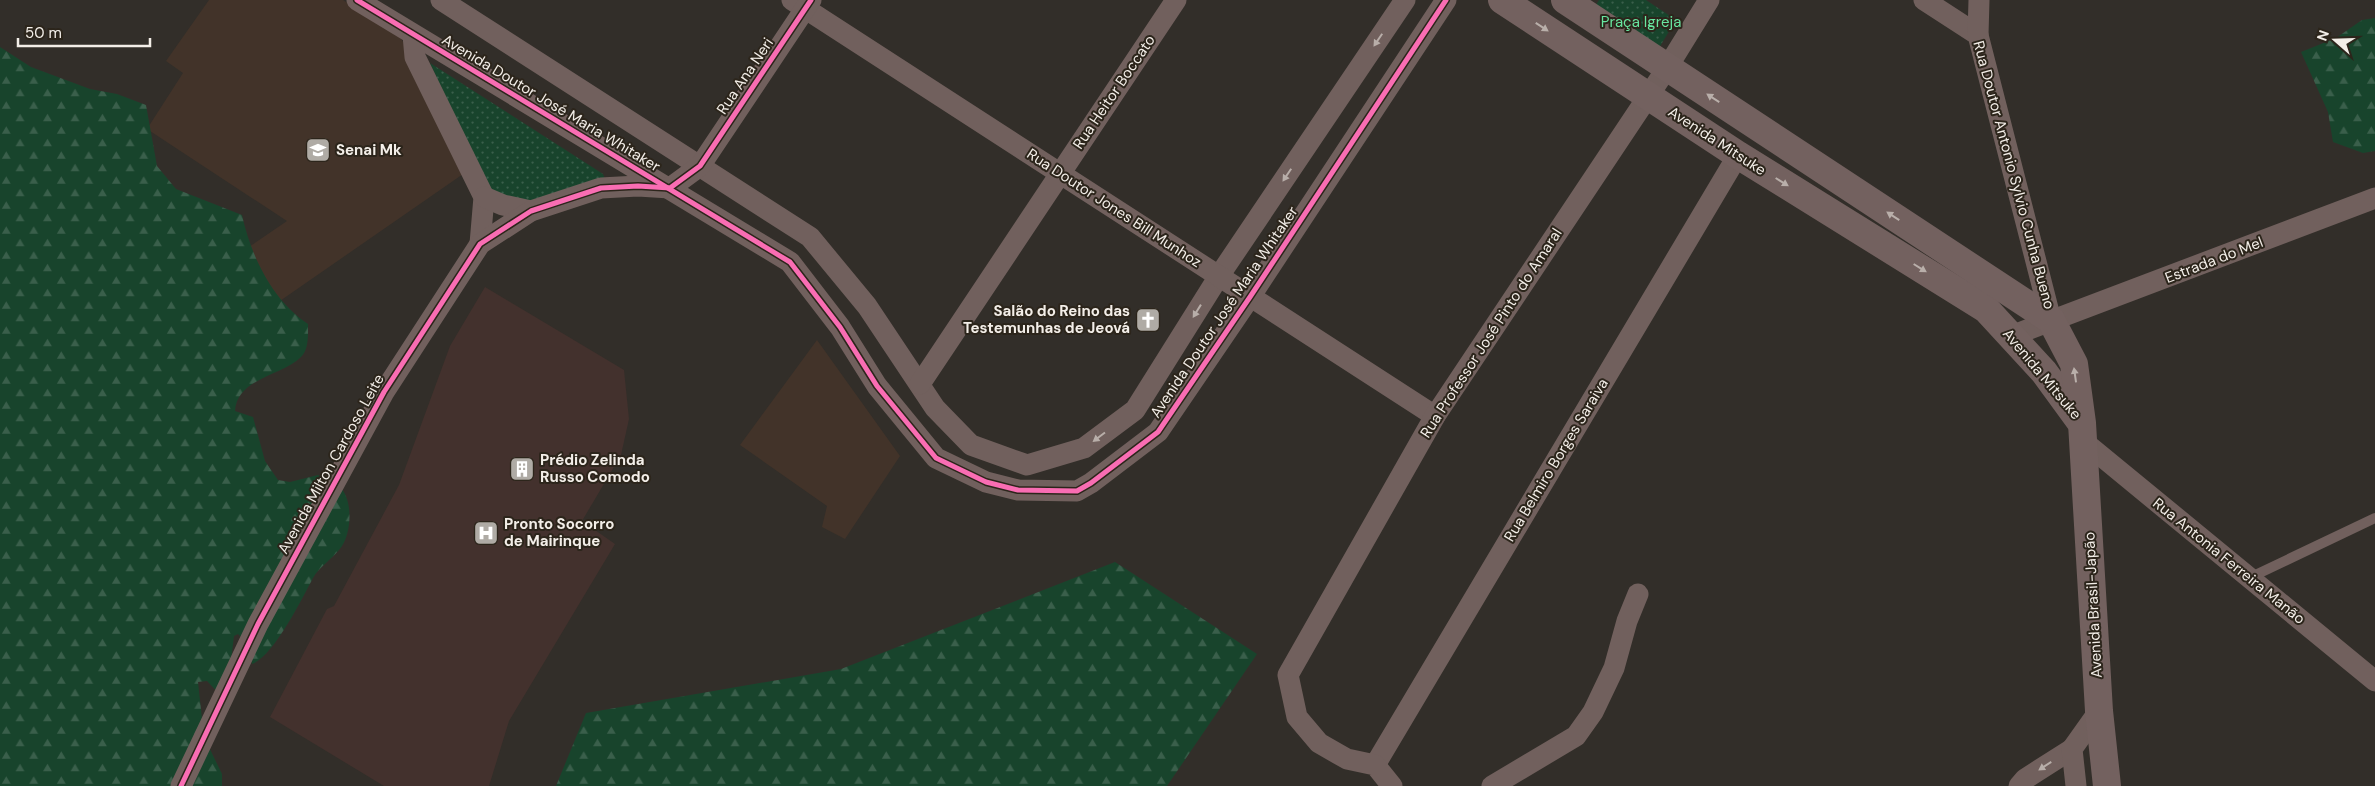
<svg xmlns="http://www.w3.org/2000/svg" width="2375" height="786" viewBox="0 0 2375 786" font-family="'DM Sans',sans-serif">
<defs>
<pattern id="grass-dots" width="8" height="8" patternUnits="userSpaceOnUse" patternTransform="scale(1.25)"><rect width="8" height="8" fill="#18442c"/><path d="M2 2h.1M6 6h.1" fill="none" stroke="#3a5f4b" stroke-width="1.8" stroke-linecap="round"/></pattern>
<pattern id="forest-firs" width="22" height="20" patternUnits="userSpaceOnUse" patternTransform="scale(1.25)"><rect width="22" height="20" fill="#18442c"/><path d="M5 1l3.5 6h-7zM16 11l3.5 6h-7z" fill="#3a5f4b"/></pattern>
</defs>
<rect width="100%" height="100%" fill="#322e29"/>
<!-- education -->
<g fill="#423329">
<path d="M209,0H343L401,38L466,172L277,303L243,251L287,221L147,129L183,73L166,61Z"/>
<path d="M817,340L900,456L845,539L822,527L827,506L740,445Z"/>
</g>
<!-- medical -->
<path fill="#43312d" d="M485,287L624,370L629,419L621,455L582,521L615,544L509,721L489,786H384L270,717L327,609L334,606L399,485L450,346Z"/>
<!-- grass -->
<g fill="url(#grass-dots)">
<path d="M1599,0H1646L1676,20L1654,56L1590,15Z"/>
<path d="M430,63L603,174L606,182L531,203L489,192Z"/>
</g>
<!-- forest -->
<g fill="url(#forest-firs)">
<path d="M2375,18V151L2363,153L2333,142L2328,112L2301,52L2336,38L2362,20Z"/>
<path d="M0,47L31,67L90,89L117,94L146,105L157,166L176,189L242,215C251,256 272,300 308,324C308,334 309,350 301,357C282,376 237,378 235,411L253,417L265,461L278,480L290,482L318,475C324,478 334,481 339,486C354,499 352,536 339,550C331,560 319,567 313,578C302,599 273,657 252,664L246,642L238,634L234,636L226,701L207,681L198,682L204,737L222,774V786H0Z"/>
<path d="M1115,562L1257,654L1167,786H556L586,713L841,669Z"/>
</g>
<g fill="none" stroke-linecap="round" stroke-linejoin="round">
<!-- service -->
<path stroke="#71605d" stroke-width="10" d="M2249,578L2375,518"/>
<!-- minor -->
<g stroke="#71605d" stroke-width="21">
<path d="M357,0L790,262L840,327L877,386L936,458L986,482L1018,490L1077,491L1091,483L1158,432L1250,297L1446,0"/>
<path d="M441,0L810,237L867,306L935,408L971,445L1027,465L1084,448L1135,410L1219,276L1405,0"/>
<path d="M792,0L1435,416"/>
<path d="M1924,0L1978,35L2051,320"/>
<path d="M413,35L415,57L484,197L480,244"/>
<path d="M1978,35L1979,0"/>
<path d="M484,197L503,205L531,211"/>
<path d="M2011,336L2375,198"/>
<path d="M920,384L1176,0"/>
<path d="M2083,441L2375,681"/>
<path d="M1375,765L1738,155"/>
<path d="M181,786L258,624L384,392L480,244L531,211L601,188L638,186L670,188L700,166L811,0"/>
<path d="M1392,786L1375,765L1347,759L1319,743L1297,717L1288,675L1435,416L1667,68L1709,0"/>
<path d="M1492,786L1576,736L1593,712L1614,668L1627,621L1638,594"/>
<path d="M2019,786L2025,779L2072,749"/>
<path d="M2076,786L2072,749L2099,711"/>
</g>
<!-- secondary -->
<g stroke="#73615f" stroke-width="28">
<path d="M1502,0L1738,155L1986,309L2044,372L2079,420"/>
<path d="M1565,0L2051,320L2074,364L2082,423L2099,711L2107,786"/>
</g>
<defs>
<g id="cycleway">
<path d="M357,0L790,262L840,327L877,386L936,458L986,482L1018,490L1077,491L1091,483L1158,432L1250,297L1446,0"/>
<path d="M181,786L258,624L384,392L480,244L531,211L601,188L638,186L670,188L700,166L811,0"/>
</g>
</defs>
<!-- cycleway casing -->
<use href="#cycleway" stroke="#2c251b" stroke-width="8"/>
<!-- cycleway -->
<use href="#cycleway" stroke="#f96db3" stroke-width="5"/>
</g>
<!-- one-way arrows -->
<defs><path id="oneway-solid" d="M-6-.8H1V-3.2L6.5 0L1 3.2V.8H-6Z" transform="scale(1.25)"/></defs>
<g fill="#b9afaa">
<use href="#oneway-solid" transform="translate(1542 27) rotate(33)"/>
<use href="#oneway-solid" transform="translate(1713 98) rotate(-147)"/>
<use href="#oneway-solid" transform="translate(1782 182) rotate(32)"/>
<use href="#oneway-solid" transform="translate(1893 216) rotate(-147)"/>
<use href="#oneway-solid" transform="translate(1920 268) rotate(32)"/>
<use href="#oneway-solid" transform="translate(2075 375) rotate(-98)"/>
</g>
<g fill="#b8aea9">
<use href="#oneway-solid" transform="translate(1378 40) rotate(124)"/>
<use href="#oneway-solid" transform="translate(1287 175) rotate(124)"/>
<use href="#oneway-solid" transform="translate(1197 311) rotate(122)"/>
<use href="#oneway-solid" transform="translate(1099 437) rotate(143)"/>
<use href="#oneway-solid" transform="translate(2045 766) rotate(147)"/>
</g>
<!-- icons -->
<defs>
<symbol id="university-square" viewBox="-11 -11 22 22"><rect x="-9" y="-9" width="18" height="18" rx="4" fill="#afaba5" stroke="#2c251b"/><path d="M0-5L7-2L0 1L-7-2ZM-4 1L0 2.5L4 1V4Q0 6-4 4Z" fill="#fff"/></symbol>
<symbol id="church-square" viewBox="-11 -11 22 22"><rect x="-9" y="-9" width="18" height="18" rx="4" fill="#afaba5" stroke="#2c251b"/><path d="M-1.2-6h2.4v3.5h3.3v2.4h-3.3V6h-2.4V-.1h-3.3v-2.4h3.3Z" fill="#fff"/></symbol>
<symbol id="building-square" viewBox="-11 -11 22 22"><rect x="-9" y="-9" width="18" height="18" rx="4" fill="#afaba5" stroke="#2c251b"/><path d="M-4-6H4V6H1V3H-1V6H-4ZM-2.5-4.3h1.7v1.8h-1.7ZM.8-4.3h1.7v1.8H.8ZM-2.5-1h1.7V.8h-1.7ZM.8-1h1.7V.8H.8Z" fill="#fff"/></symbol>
<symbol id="hospital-square" viewBox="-11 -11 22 22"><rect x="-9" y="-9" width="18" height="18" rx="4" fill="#afaba5" stroke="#2c251b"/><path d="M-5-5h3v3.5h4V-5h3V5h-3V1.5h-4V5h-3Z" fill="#fff"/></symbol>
</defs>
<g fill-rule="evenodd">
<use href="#university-square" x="304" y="136" width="28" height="28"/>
<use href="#church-square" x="1134" y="306" width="28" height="28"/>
<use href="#building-square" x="508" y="455" width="28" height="28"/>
<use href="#hospital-square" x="472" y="519" width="28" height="28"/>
</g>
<g text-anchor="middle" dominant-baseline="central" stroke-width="4" stroke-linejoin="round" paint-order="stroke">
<!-- park labels -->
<g font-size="15" fill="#68e6a0" stroke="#2c251b">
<text x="1641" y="22">Praça Igreja</text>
</g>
<!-- street labels -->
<g font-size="15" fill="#f3eee8" stroke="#2c251b">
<text transform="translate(745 76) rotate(-56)">Rua Ana Neri</text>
<text transform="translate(1114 92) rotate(-56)">Rua Heitor Boccato</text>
<text transform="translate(551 103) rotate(31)">Avenida Doutor José Maria Whitaker</text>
<text transform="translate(1717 141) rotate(33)">Avenida Mitsuke</text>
<text transform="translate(2014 175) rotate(75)">Rua Doutor Antonio Sylvio Cunha Bueno</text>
<text transform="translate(1114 208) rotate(33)">Rua Doutor Jones Bill Munhoz</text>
<text transform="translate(2214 260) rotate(-21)">Estrada do Mel</text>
<text transform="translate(1224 312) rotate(-56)">Avenida Doutor José Maria Whitaker</text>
<text transform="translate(1491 333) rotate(-57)">Rua Professor José Pinto do Amaral</text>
<text transform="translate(2042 374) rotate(50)">Avenida Mitsuke</text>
<text transform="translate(1556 460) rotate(-59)">Rua Belmiro Borges Saraiva</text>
<text transform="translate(331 464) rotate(-61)">Avenida Milton Cardoso Leite</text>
<text transform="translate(2229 561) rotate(39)">Rua Antonia Ferreira Manão</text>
<text transform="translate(2093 605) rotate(-93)">Avenida Brasil-Japão</text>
</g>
<!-- poi labels -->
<g font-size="15" font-weight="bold" fill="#f3eee8" stroke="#2c251b" text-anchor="start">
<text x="336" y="150">Senai Mk</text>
<text x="1130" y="311" text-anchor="end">Salão do Reino das<tspan x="1130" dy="17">Testemunhas de Jeová</tspan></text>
<text x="540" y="460">Prédio Zelinda<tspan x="540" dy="17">Russo Comodo</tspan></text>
<text x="504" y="524">Pronto Socorro<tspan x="504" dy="17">de Mairinque</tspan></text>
</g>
</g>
<!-- north arrow -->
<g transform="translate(2335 40) rotate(290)" stroke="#2c251b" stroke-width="4" paint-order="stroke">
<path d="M0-4L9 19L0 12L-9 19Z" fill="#f3eee8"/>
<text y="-8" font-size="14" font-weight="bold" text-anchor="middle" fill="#f3eee8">N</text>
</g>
<!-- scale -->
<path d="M18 38v8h132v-8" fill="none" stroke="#f3eee8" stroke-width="2.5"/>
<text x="25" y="38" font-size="15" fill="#f3eee8" stroke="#2c251b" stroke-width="4" paint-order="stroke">50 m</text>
</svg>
